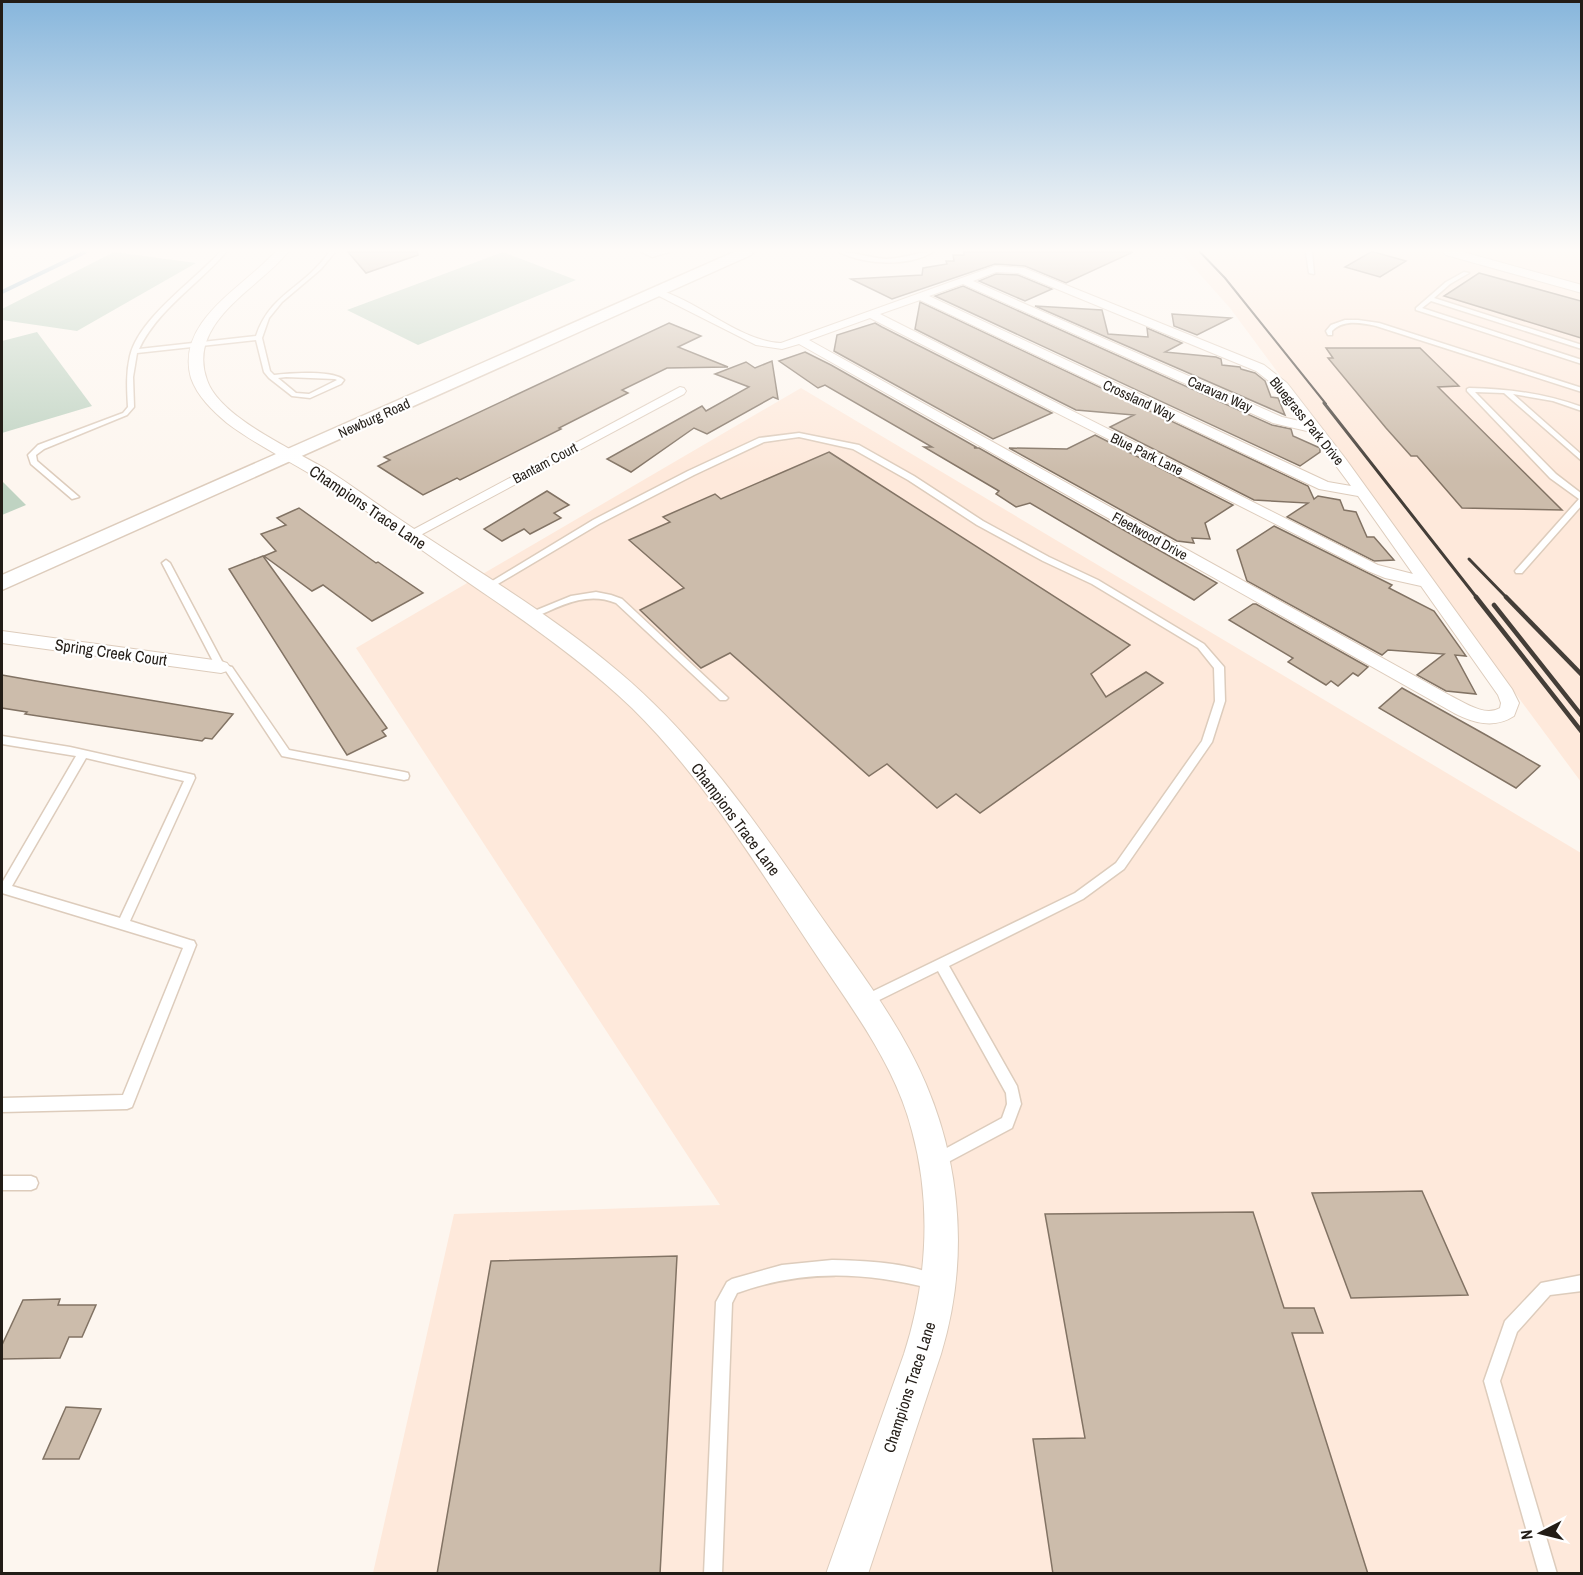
<svg xmlns="http://www.w3.org/2000/svg" width="1583" height="1575" viewBox="0 0 1583 1575" font-family="'Archivo Narrow',sans-serif">
<rect width="100%" height="100%" fill="#fdf6ef"/>
<!-- industrial -->
<g fill="#fee9db">
<path d="M1180,252H1581V782L1230,308Z"/>
<path d="M801,388L1581,853V1573H373L454,1214L720,1205L356,648Z"/>
</g>
<!-- green -->
<g fill="#bfd3c2">
<path d="M114,252L196,263L77,331L2,320V309Z"/>
<path d="M503,252L576,280L418,345L347,310Z"/>
<path d="M37,332L92,406L2,433V341Z"/>
<path d="M2,481L26,505L2,515Z"/>
</g>
<g fill="none" stroke-linecap="round" stroke-linejoin="round">
<!-- stream -->
<path stroke="#97b9cb" stroke-width="4" d="M2,292L85,252"/>
</g>
<!-- building -->
<g fill="#ccbcab" stroke="#827364" stroke-width="1.5">
<path d="M348,252H417L418,255L366,273Z"/>
<path d="M964,252H1133L1066,283L1025,266L995,264L892,299L851,279L922,275L923,268L947,264L946,261H954L953,255H964Z"/>
<path d="M1371,252H1374L1406,261L1380,277L1345,267Z"/>
<path d="M1479,273L1581,301V338L1444,296Z"/>
<path d="M996,274L1018,275L1052,289L1025,301L979,281Z"/>
<path d="M963,286L1272,425L1291,429L1293,436L1320,448V452L1300,466L935,296Z"/>
<path d="M920,302L1308,486L1314,499L1318,496L1340,500L1344,510L1356,512L1367,537H1374L1394,560L1374,561L1287,517L1308,503L1254,500L1110,427L1134,415L1076,410L915,329Z"/>
<path d="M1035,306L1102,310L1108,334L1148,337L1147,328L1182,343L1165,352L1216,357L1221,359L1222,365L1240,367L1241,369L1255,373L1265,381L1271,397L1278,398L1285,415Z"/>
<path d="M1172,314L1231,318L1197,335L1174,326Z"/>
<path d="M669,323L701,336L678,347L728,367L667,368L622,390L628,393L559,428L561,429L460,480L457,478L423,495L378,466L390,460L384,457Z"/>
<path d="M875,323L882,327L1052,413L993,439L834,351L837,335Z"/>
<path d="M1326,348H1420L1459,386L1438,387L1562,510L1462,508L1417,456H1411L1386,428L1328,358H1333Z"/>
<path d="M805,352L831,365L976,447L974,448H979L1217,583L1194,600L1030,503L1016,507L996,494L999,491L924,447H932L825,385L818,388L779,361Z"/>
<path d="M772,361L778,399L773,397L707,434L694,428L631,472L607,459L702,406L706,411L749,387L715,374L746,362L755,368Z"/>
<path d="M1095,435L1233,505L1205,523L1210,539L1192,538L1194,543L1177,541L1009,448L1067,449Z"/>
<path d="M829,452L1130,645L1091,674L1106,697L1146,672L1163,683L980,813L956,794L937,808L887,764L869,776L730,653L701,668L640,610L684,588L629,540L670,522L663,517L715,494L721,499Z"/>
<path d="M547,491L569,505L554,513L561,518L530,534L524,529L502,541L484,529Z"/>
<path d="M299,508L376,563L378,562L423,593L372,621L323,585L312,591L264,556L276,551L261,534L286,525L277,518Z"/>
<path d="M1274,526L1392,585L1389,588L1434,611L1466,656L1455,655L1476,694L1446,691L1417,675L1444,654L1388,650L1382,655L1247,581L1237,550Z"/>
<path d="M263,556L387,728L382,731L386,736L347,755L229,569Z"/>
<path d="M1253,604H1256L1368,667L1358,676L1353,673L1338,686L1331,681L1326,685L1288,662L1293,658L1229,620Z"/>
<path d="M2,675L36,681L233,714L212,739L205,738L202,741L25,714L27,712L2,708Z"/>
<path d="M1402,688L1486,735L1540,766L1516,788L1379,708Z"/>
<path d="M1422,1191L1468,1295L1351,1298L1312,1193Z"/>
<path d="M1253,1212L1284,1308H1314L1323,1333H1292L1368,1574H1053L1033,1439L1085,1438L1045,1214Z"/>
<path d="M677,1256L660,1574H437L491,1261Z"/>
<path d="M60,1299L58,1305H96L82,1337H69L60,1358L2,1359V1345L23,1300Z"/>
<path d="M66,1407L101,1409L79,1459H43Z"/>
</g>
<g fill="none" stroke-linecap="round" stroke-linejoin="round">
<defs>
<g id="service">
<path d="M220,252H226C198,285 158,309 139,349L256,336C270,293 306,287 329,252H335L321,269L282,302L269,318L262,338L270,371L274,375C289,373 334,370 344,380L341,384L310,398L292,396L269,378L264,372L256,340L137,353L133,377L134,407L127,415L44,449L36,455L37,461L79,497L72,499L31,464L28,455L38,445L123,413L128,407C127,389 126,373 130,356C139,318 194,281 220,252ZM286,377L335,379L337,380L309,394L296,393L278,378Z"/>
<path d="M642,252H669L652,257Z"/>
<path d="M839,252C855,252 870,258 886,259C902,259 917,252 933,252C908,267 865,265 839,252Z"/>
<path d="M1306,252H1312L1314,274L1309,273Z"/>
<path d="M1464,272L1469,273L1450,284L1434,298L1582,345V349L1431,301L1422,308L1582,360V364L1416,310V308L1446,282Z"/>
<path d="M1345,320H1358L1379,323L1582,388V392L1376,326C1361,323 1344,319 1332,331V335H1328L1326,331L1331,325Z"/>
<path d="M1469,388C1508,389 1544,393 1582,407V411L1553,401L1513,394L1582,455V461L1504,393L1475,392L1556,474L1582,494V505L1522,573H1516L1515,571L1579,499L1550,478L1467,391V389Z"/>
<path d="M799,433L859,445L914,476L983,521L1049,557L1098,580L1204,644L1224,667L1225,701L1212,742L1124,869L1083,899L949,966L1017,1086L1021,1104L1012,1128L937,1168L932,1166L930,1161L932,1156L1002,1118L1007,1104L1006,1093L938,971L863,1008L859,1006L857,1002L859,998L1075,893L1116,863L1202,741L1215,701L1214,668L1198,648L1092,584L1043,561L977,525L908,480L853,449L799,437L764,442L694,475L599,524L491,588H485L484,586L593,520L688,471L759,438Z"/>
<path d="M166,560L170,563L224,665L232,667L289,750L404,772L408,773L409,776L408,779L404,780L282,756L226,671L218,669L216,667L162,563Z"/>
<path d="M596,592L611,595L622,599L726,696L728,698L726,700H720L616,603C586,591 561,606 533,618L530,619L526,616L527,614L571,596Z"/>
<path d="M2,736L70,747L190,774L194,775L195,778L130,921L190,940L194,941L196,945L132,1107L127,1109L2,1112V1098L123,1095L183,948L2,893V883L76,756L2,744ZM86,758L184,781L120,918L12,886Z"/>
<path d="M2,1176H31L36,1178L38,1183L36,1188L31,1190H2Z"/>
<path d="M832,1260C866,1261 906,1262 938,1276L941,1281L938,1286L933,1289C864,1272 805,1269 737,1293L732,1303L722,1574H704L716,1302L727,1282L732,1279L782,1265Z"/>
<path d="M1582,1275V1291L1550,1295L1517,1332L1500,1381L1557,1574H1539L1484,1381L1505,1321L1541,1283Z"/>
</g>
<g id="minor">
<path d="M995,266L1024,268L1264,365L1287,383L1345,458L1512,689L1519,703L1514,716C1494,729 1474,723 1454,713L799,344L782,349L756,345L651,292L656,289C699,301 739,341 781,343ZM996,272L1018,273L1256,371L1279,389L1304,422L1282,417L973,281ZM963,284L1273,423L1311,432L1351,486L1328,482L929,296ZM920,300L1319,489L1358,496L1413,574L1378,565L880,314ZM870,318L1368,571L1385,578L1421,586L1498,695L1501,703L1500,708C1485,717 1465,703 1451,696L809,340Z"/>
<path d="M680,387L684,388L686,391L684,394L415,538L410,539L403,535Z"/>
<path d="M2,631L221,661L227,663L230,667L227,671L221,673L2,643Z"/>
</g>
<g id="tertiary">
<path d="M275,252H288C258,289 186,322 207,380C220,418 295,450 329,471C350,484 369,499 389,512C466,565 548,611 619,672C696,737 754,819 811,902C844,950 881,997 909,1049C960,1143 972,1252 941,1354L868,1574H826L904,1354C927,1283 932,1204 912,1131C895,1063 849,1005 811,947C756,864 703,778 632,708C588,666 538,630 488,596C432,558 377,517 320,480C290,461 256,445 227,423C213,411 197,396 191,378C175,321 244,287 275,252Z"/>
<path d="M1444,252H1463L1582,285V293L1446,255Z"/>
</g>
<path id="secondary" d="M734,252H753L751,255L2,590V575Z"/>
</defs>
<!-- service casing -->
<use href="#service" stroke="#ddccbc" stroke-width="3"/>
<!-- minor casing -->
<use href="#minor" stroke="#ddccbc" stroke-width="2"/>
<!-- tertiary casing -->
<use href="#tertiary" stroke="#ddccbc" stroke-width="2"/>
<!-- secondary casing -->
<use href="#secondary" stroke="#ddccbc" stroke-width="3"/>
<!-- service -->
<use href="#service" fill="#fff" fill-rule="evenodd"/>
<!-- minor -->
<use href="#minor" fill="#fff" fill-rule="evenodd"/>
<!-- tertiary -->
<use href="#tertiary" fill="#fff" fill-rule="evenodd"/>
<!-- secondary -->
<use href="#secondary" fill="#fff" fill-rule="evenodd"/>
<!-- rail-far2 -->
<path stroke="#443e38" stroke-width="2" d="M1200,252L1225,278L1326,404"/>
<!-- rail-far1 -->
<g stroke="#443e38" stroke-width="3">
<path d="M1324,403L1477,598"/>
<path d="M1469,559L1507,598"/>
</g>
<!-- rail -->
<g stroke="#443e38" stroke-width="4.5">
<path d="M1476,597L1582,732"/>
<path d="M1506,597L1582,675"/>
<path d="M1494,605L1582,716"/>
</g>
</g>
<!-- sky -->
<linearGradient id="sky" x2="0" y2="1"><stop stop-color="#87b6dc"/><stop offset="0.53" stop-color="#fefbf8"/><stop offset="1" stop-color="#fefbf8" stop-opacity="0"/></linearGradient>
<rect width="1583" height="472" fill="url(#sky)"/>
<g text-anchor="middle" dominant-baseline="central" stroke-width="4.5" stroke-linejoin="round" paint-order="stroke">
<!-- far-street labels -->
<g font-size="14" fill="#221c16" stroke="#fff">
<text transform="translate(1220 394) rotate(24)">Caravan Way</text>
<text transform="translate(1139 400) rotate(25)">Crossland Way</text>
<text transform="translate(374 418) rotate(-24)">Newburg Road</text>
<text transform="translate(1307 421) rotate(51)">Bluegrass Park Drive</text>
<text transform="translate(1147 454) rotate(26)">Blue Park Lane</text>
<text transform="translate(545 463) rotate(-28)">Bantam Court</text>
<text transform="translate(1150 536) rotate(29)">Fleetwood Drive</text>
</g>
<!-- street labels -->
<g font-size="16" fill="#221c16" stroke="#fff">
<text transform="translate(368 507) rotate(34)">Champions Trace Lane</text>
<text transform="translate(111 652) rotate(8)">Spring Creek Court</text>
<text transform="translate(736 819) rotate(53)">Champions Trace Lane</text>
<text transform="translate(909 1387) rotate(-72)">Champions Trace Lane</text>
</g>
</g>
<!-- border -->
<rect width="1583" height="1575" fill="none" stroke="#221c16" stroke-width="6"/>
<!-- north arrow -->
<g transform="translate(1541 1533) rotate(263)" stroke="#ffffff" stroke-width="4.5" paint-order="stroke">
<path d="M0-4.5L10 22L0 15L-10 22Z" fill="#221c16"/>
<text y="-9" font-size="16" font-weight="bold" text-anchor="middle" fill="#221c16">N</text>
</g>
</svg>
